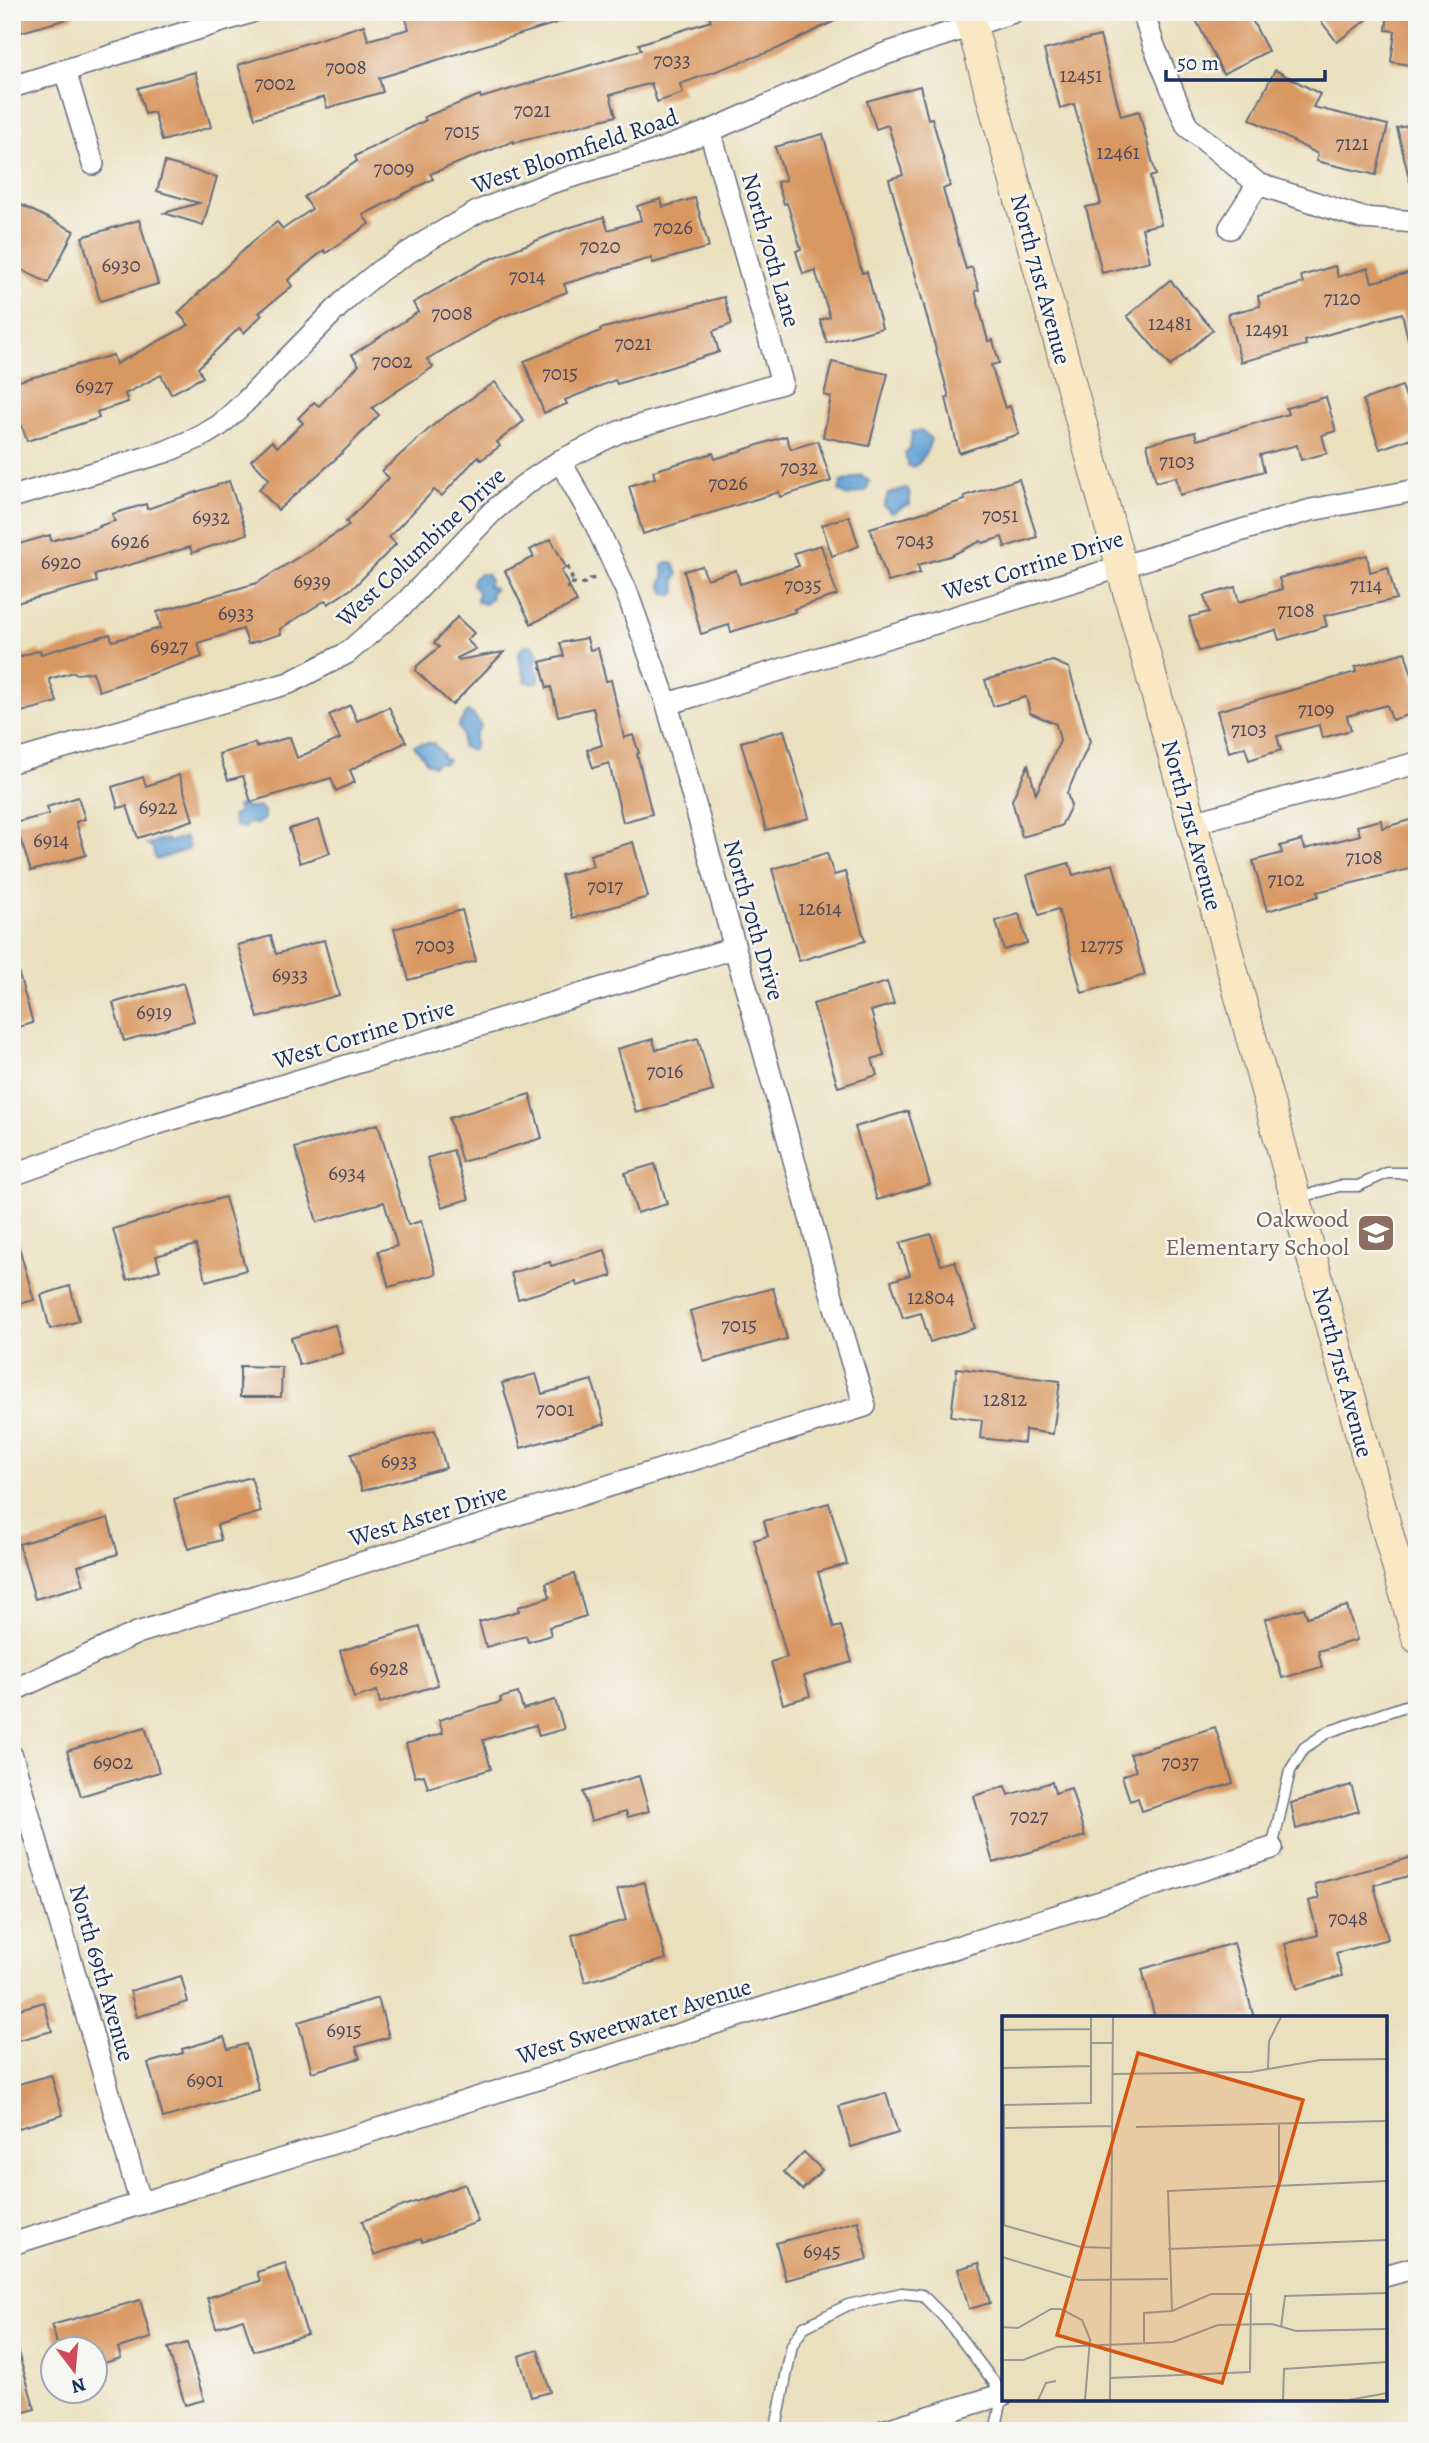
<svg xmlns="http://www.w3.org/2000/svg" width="1429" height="2443" viewBox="0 0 1429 2443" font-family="Alegreya,serif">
<rect width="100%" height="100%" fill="#f6f6f2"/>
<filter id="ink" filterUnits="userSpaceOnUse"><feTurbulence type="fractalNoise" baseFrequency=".0143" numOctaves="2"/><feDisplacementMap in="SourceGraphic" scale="14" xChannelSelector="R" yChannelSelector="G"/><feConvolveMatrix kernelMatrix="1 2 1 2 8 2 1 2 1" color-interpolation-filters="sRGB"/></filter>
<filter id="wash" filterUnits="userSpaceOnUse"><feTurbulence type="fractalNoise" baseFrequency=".00686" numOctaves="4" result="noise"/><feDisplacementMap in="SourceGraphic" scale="28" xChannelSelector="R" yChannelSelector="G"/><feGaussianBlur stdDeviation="1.57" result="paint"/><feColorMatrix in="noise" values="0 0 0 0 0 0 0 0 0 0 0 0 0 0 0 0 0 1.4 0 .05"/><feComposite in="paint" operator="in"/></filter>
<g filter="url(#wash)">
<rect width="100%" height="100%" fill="#ebe0bd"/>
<!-- water -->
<g fill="#64a1d5" stroke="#40689a" stroke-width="2">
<path d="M922,431L931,439C929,448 922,463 913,467L908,466L905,453L910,448L912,432Z"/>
<path d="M861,475L869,481L866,491L847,496L839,491L841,482Z"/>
<path d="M906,488L909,491L910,505C901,505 898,512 891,513L884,506L888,494Z"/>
<path d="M668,562L674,563L678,575L675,579L676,592L673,595L664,593L661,583L664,577L663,565Z"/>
<path d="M479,574H487L490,580L488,586L494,588L495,590L490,592L492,597L485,604L477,602L478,592L472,584L473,579Z"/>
<path d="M529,645L534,646L540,658L534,661L539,676V681L535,684L526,682L518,655L523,646Z"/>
<path d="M467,712L473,714L481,726L475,734V747L472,750L462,747V734L458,726Z"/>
<path d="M433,743L443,754L442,758L448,760L444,764L439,762L433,766L426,762L423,756L414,746L417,744Z"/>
<path d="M241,805L248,808L260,807L264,811V819L257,824L249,823L243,828L235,826L232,816L239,813L237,806Z"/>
<path d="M186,837L189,849L156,860L152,847L147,844L166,839L168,842Z"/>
</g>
<g id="blocks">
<!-- building -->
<g fill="#d99862">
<path d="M13,12H73L74,17L18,33Z"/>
<path d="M404,12H576V17L379,78L383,92L327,108L324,97L255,118L238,65L364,25L368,40L409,29Z"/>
<path d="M708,12H853L777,49L680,84L683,93L657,102L651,83L610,95L616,116L514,143V141L430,174L433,179L363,215L369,224L326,253L324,250L288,280L292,286L259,313L262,315L244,333L239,328L198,368L203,377L171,394L161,375L125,394L128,402L97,412L99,418L27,441L22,426L12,429V383L113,355L116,364L189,325L178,313L252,242L277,222L283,229L312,209L304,197L357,161L355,156L426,120L424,117L480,95L481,98L641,50L639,44L711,21Z"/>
<path d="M1211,12H1248L1268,51L1223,74L1196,20Z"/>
<path d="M1314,12H1377L1337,42Z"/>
<path d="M1388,12H1417V66L1391,62L1395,31L1386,30Z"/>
<path d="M1100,36L1121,116L1139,111L1156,175L1150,177L1161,224L1142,228L1150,261L1102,273L1086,207L1101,204L1074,104L1060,108L1044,50Z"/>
<path d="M1275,70L1320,94L1313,107L1388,125L1376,175L1316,161L1318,154L1250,119Z"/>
<path d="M195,72L211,127L162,141L154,112L145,114L138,88Z"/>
<path d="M920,86L928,119L932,118L945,164L950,186L943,189L966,269L972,267L979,290L975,291L988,341L993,340L999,363L991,365L1005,408L1010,406L1019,434L959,453L946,398L949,397L889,179L903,175L888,125L876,129L867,101Z"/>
<path d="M1417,124V182H1410L1397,128Z"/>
<path d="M823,134L862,273L867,272L882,328L827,343L820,320L830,317L815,270L803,274L796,251L801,249L787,203L784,204L777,182L786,180L775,147Z"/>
<path d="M165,162L217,177L203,225L164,213L199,203L157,191Z"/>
<path d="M695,198L709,247L653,263L651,258L564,284L567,292L499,318L427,359L433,367L372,408L379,415L339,456L278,510L259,489L269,479L251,460L272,441L277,447L303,423L298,418L314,402L319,406L359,365L352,355L418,312L413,303L486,261L565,229L604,217L608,230L641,220L637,206L661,199L663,207Z"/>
<path d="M21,205L74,231L48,283L12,265V223Z"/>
<path d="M139,220L158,284L100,301L82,237Z"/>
<path d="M1335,266L1338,277L1368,268L1372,282L1417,271V347L1410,348L1402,313L1305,341L1306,345L1241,362L1228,314L1260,306L1258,296L1303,283L1301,276Z"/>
<path d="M1170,280L1213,330L1170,366L1127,316Z"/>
<path d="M724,297L732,324L713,331L719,352L617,384L615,380L565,400L567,404L544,413L524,361L601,331L600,329Z"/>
<path d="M832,362L888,374L869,446L823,437L831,397L824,395Z"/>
<path d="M495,382L524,421L497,442L500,446L481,460L478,456L442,496L434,490L389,537L396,544L354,587L328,604L326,600L280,629L281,634L248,644L243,629L198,643L202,657L99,691L93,672L77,674L74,672L49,679L57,702L12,715V659L40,650L41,654L110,634L112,641L161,628L157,612L257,583L349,525L346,522L389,478L382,471L438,421Z"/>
<path d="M1402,386L1417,427V436L1380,449L1363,400Z"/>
<path d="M1326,397L1336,431L1322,435L1327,453L1301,460L1297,445L1260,455L1264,471L1180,495L1176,477L1156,482L1147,444L1195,432L1197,440L1288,414L1286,408Z"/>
<path d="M786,436L791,449L818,441L831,481L780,497L779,492L643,534L629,486L655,478L653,471L713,453L715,459Z"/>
<path d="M1019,479L1037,537L1005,547L1002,537L983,543L981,541L950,556L918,565L920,573L888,582L870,528L965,500L964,496Z"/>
<path d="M229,481L247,534L192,553L190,547L95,575L97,582L12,604V546L50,535L51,541L100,527L99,526L115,521L112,514L146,504L147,509Z"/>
<path d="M849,516L859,546L832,556L822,525Z"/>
<path d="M551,539L566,568L561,571L577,602L531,624L505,571L534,557L530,550Z"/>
<path d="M821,545L837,595L794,609L795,612L731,632L729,625L701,634L684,571L702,566L707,579L736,570L740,584L799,566L794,553Z"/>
<path d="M1367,555L1370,572L1388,567L1396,599L1324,616L1327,626L1279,640L1276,630L1199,651L1189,617L1209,612L1204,596L1235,587L1239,602L1282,589L1279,578Z"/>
<path d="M457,617L474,633L467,640L476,649L457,658L458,660L504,652L452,705L416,671L417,666L439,647L434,643Z"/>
<path d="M587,638L590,650L598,648L606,681L611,680L624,738L633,735L639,753L637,754L652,814L623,822L609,763L593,768L587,750L602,745L593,708L558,716L551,687L547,688L540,662L564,656L560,643Z"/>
<path d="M1405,652L1417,692V712L1392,720L1387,705L1347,716L1351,730L1322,738L1319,725L1277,736L1281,750L1249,760L1245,747L1229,752L1217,711L1356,672L1355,667Z"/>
<path d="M1053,661L1069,668L1090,742L1067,793L1071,806L1061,826L1022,837L1012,800L1028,765L1036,794L1060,741L1056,724L1030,713L1026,697L993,706L985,680Z"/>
<path d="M350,705L357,721L389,707L406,742L350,770L355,782L336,791L331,778L251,802L243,776L228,780L219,754L255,743L256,747L290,737L297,758L340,739L329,715Z"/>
<path d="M784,730L809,818L766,830L741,742Z"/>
<path d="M179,775L193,820L138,838L127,806L118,808L112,787L143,777L146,786Z"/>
<path d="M78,797L85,819L76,822L86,855L31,871L15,823L49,814L47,807Z"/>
<path d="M1417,818V867L1317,892L1319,896L1267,911L1253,861L1282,853L1280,846L1302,840L1305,849L1360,835L1357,826L1381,820L1382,828Z"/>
<path d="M319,820L330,853L300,863L289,829Z"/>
<path d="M633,842L648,897L573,918L561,875L593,866L590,855Z"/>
<path d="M827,853L834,875L845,872L865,941L799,961L772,869Z"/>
<path d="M1069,863L1073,875L1113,864L1145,975L1082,993L1058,909L1039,915L1027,875Z"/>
<path d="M462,910L476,961L409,980L394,929Z"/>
<path d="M1019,914L1027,943L1004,950L996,921Z"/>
<path d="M271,936L276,954L324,940L339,995L258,1018L238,945Z"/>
<path d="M17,968L33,1023L12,1029V969Z"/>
<path d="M887,982L894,1004L871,1011L884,1055L872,1059L877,1075L838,1087L813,1004Z"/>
<path d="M183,983L194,1021L124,1041L113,1003Z"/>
<path d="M698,1038L713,1091L636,1113L617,1049L653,1039L656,1050Z"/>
<path d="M530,1094L542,1138L462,1162L449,1118Z"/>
<path d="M908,1111L930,1184L877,1200L855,1127Z"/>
<path d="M378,1124L408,1225L421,1221L436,1274L389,1287L378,1251L397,1246L384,1202L317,1222L295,1148Z"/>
<path d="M453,1150L469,1199L442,1207L427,1158Z"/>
<path d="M655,1164L667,1204L637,1213L625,1173Z"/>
<path d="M225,1197L246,1270L206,1281L196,1245L156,1256L160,1270L127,1280L113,1229Z"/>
<path d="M931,1234L941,1265L955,1261L975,1328L930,1342L921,1313L903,1318L891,1281L910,1275L900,1243Z"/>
<path d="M12,1240H17L34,1300L12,1306Z"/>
<path d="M605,1250L612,1276L577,1286L576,1282L518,1299L511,1273L550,1262L551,1266Z"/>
<path d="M70,1286L79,1321L50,1329L41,1295Z"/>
<path d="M773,1288L787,1339L704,1362L690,1311Z"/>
<path d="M335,1325L343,1353L299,1365L291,1338Z"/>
<path d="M240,1366L282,1367L281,1397H240Z"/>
<path d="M957,1368L1060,1381L1053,1434L1025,1430L1024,1443L980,1438L982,1420L951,1416Z"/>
<path d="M536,1374L542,1394L592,1380L605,1424L521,1448L502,1383Z"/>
<path d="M435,1430L446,1468L362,1491L351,1454Z"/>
<path d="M251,1477L261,1512L217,1525L221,1540L188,1549L174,1499Z"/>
<path d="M829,1503L847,1564L818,1572L834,1628L841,1626L852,1662L804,1676L810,1696L783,1704L771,1662L787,1657L754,1540L768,1536L764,1521Z"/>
<path d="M108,1518L118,1554L78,1566L84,1585L35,1599L19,1544Z"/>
<path d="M574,1574L586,1616L549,1627L551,1635L528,1642L526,1636L486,1647L479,1622L519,1611L518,1607L550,1597L546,1583Z"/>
<path d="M1347,1606L1357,1640L1318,1651L1322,1667L1282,1678L1265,1619L1304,1608L1307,1617Z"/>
<path d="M420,1627L438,1685L380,1703L377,1691L354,1698L340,1651Z"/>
<path d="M518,1693L523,1709L555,1700L564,1729L539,1736L536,1725L483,1740L491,1769L428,1788L424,1775L415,1777L406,1744L443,1733L439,1720L501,1702L500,1698Z"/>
<path d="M145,1727L159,1772L81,1796L67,1751Z"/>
<path d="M1215,1727L1233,1783L1142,1811L1138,1798L1130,1801L1122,1776L1136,1771L1130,1754Z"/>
<path d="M639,1776L649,1811L628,1817L626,1811L591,1821L583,1792Z"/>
<path d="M1052,1782L1055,1793L1071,1788L1085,1836L993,1863L974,1796L1005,1786L1008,1795Z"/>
<path d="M1351,1785L1359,1811L1296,1829L1291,1803Z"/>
<path d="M1413,1857L1417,1874L1374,1885L1388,1939L1336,1953L1342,1976L1297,1989L1285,1944L1318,1935L1309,1901L1319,1898L1315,1884Z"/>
<path d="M644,1882L666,1959L585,1982L572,1935L626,1920L617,1890Z"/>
<path d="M1234,1943L1254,2018H1155L1142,1969Z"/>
<path d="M181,1976L188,2002L137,2017L130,1991Z"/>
<path d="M378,1998L389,2037L356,2047L360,2058L312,2072L298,2022Z"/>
<path d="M44,2002L52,2031L12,2042V2011Z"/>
<path d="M224,2037L228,2049L246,2044L259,2090L163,2118L148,2063L183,2053L182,2049Z"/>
<path d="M51,2075L63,2115L12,2130V2086Z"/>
<path d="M886,2093L898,2133L851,2147L839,2106Z"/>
<path d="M804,2152L822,2170L802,2190L784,2172Z"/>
<path d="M465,2184L478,2222L422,2242L421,2239L374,2255L362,2221Z"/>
<path d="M858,2221L868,2259L786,2280L776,2243Z"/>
<path d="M285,2263L307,2334L253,2351L243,2319L216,2328L207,2298L260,2281L257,2272Z"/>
<path d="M979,2263L990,2303L969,2309L958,2269Z"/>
<path d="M140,2300L151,2338L118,2348L121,2358L94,2366V2348H58L52,2325Z"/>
<path d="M187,2343L204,2400L185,2405L168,2348Z"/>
<path d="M17,2349L35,2409L12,2416V2350Z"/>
<path d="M538,2350L550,2392L531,2397L519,2356Z"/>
</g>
</g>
</g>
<g filter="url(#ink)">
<use href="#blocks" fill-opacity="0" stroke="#646d7f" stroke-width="2"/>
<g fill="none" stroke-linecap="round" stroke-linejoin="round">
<defs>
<g id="lane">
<path d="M1298,1198L1339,1186H1358L1387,1173H1406L1417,1179"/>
<path d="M1272,1848L1290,1771L1304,1748L1328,1732L1417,1702"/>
<path d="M778,2431L777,2423L792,2345L804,2327L848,2305L902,2293L922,2295L945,2318L1003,2394L995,2431"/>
</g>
<g id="street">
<path d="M1143,12L1154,46L1187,126L1258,184L1362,218L1417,222"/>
<path d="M65,71L93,164"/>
<path d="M12,87L251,12"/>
<path d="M1230,228L1258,184"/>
<path d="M12,497L165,452L200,437L220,425L244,403L348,297L381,270L428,240L479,211L550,183L654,152L710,131L882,55L1013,12"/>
<path d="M667,704L1269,522L1311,510L1417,490"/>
<path d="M12,762L289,683L347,653L405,603L492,512L524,485L560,461L619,432L782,383L710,131"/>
<path d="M1192,823L1417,763"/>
<path d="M12,1175L156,1124L734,948"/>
<path d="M12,1691L137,1633L865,1406L835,1307L667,704L626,590L594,521L560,461"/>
<path d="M12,1756L141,2204"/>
<path d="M12,2244L1272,1848"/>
<path d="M1385,2276L1417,2267"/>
<path d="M883,2431L1004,2394"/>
</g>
<path id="secondary" d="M968,12L1417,1638"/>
</defs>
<!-- lane casing -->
<use href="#lane" stroke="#646d7f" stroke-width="13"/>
<!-- street casing -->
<use href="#street" stroke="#646d7f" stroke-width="24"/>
<!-- secondary casing -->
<use href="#secondary" stroke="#646d7f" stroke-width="32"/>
<!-- path -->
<g stroke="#646d7f" stroke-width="3.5" stroke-dasharray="5 5" stroke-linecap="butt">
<path d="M571,583L583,584L590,579L598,578"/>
<path d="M567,589L572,578L567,565"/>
</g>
<!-- lane -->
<use href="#lane" stroke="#fff" stroke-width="10"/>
<!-- street -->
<use href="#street" stroke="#fff" stroke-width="21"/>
<!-- secondary -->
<use href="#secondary" stroke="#fae7c3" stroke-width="30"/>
</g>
</g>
<!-- icons -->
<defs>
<symbol id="school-square" viewBox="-11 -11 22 22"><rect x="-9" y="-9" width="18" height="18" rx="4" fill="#8d6e63" stroke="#f6f6f2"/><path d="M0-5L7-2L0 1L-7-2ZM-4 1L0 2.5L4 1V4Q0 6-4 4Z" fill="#fff"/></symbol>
</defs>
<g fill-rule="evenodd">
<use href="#school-square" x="1354" y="1211" width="44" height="44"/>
</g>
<g text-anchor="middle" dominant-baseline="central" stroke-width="5" stroke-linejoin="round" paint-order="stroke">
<!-- number labels -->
<g font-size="21" fill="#4a495f">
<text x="672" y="60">7033</text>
<text x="346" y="67">7008</text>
<text x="1081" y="75">12451</text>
<text x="275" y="83">7002</text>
<text x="532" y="110">7021</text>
<text x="462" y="131">7015</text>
<text x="1352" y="143">7121</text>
<text x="1118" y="152">12461</text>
<text x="394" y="168">7009</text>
<text x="673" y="227">7026</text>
<text x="600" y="246">7020</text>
<text x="121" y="265">6930</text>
<text x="527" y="276">7014</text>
<text x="1342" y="298">7120</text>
<text x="452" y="313">7008</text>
<text x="1170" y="323">12481</text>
<text x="1267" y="329">12491</text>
<text x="633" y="343">7021</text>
<text x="392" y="361">7002</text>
<text x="560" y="373">7015</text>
<text x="94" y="386">6927</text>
<text x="1177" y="461">7103</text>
<text x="799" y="467">7032</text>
<text x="728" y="483">7026</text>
<text x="1000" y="515">7051</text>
<text x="211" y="517">6932</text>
<text x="915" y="540">7043</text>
<text x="130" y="541">6926</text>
<text x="61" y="562">6920</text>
<text x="312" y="581">6939</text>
<text x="803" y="585">7035</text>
<text x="1366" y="585">7114</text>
<text x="1296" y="610">7108</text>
<text x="236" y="613">6933</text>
<text x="169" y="646">6927</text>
<text x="1316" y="709">7109</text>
<text x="1249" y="729">7103</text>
<text x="158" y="807">6922</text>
<text x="51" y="840">6914</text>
<text x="1364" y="857">7108</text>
<text x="1286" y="879">7102</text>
<text x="605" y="886">7017</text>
<text x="820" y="908">12614</text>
<text x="435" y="945">7003</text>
<text x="1102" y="945">12775</text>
<text x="290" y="975">6933</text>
<text x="154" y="1012">6919</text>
<text x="665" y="1071">7016</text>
<text x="347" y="1173">6934</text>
<text x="931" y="1297">12804</text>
<text x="739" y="1325">7015</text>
<text x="1005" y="1399">12812</text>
<text x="555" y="1409">7001</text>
<text x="399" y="1461">6933</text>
<text x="389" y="1668">6928</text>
<text x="113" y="1762">6902</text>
<text x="1180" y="1762">7037</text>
<text x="1029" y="1816">7027</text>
<text x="1348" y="1918">7048</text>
<text x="344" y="2030">6915</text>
<text x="205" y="2080">6901</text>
<text x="822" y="2251">6945</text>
</g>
<!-- street labels -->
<g font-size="24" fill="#1b2f5e" stroke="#f6f6f2">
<text transform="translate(575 151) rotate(-19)">West Bloomfield Road</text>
<text transform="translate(771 250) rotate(74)">North 70th Lane</text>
<text transform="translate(1041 279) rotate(75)">North 71st Avenue</text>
<text transform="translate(421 547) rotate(-43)">West Columbine Drive</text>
<text transform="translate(1033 565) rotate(-17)">West Corrine Drive</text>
<text transform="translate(1192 825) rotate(75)">North 71st Avenue</text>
<text transform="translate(754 920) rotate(74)">North 70th Drive</text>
<text transform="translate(364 1034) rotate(-17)">West Corrine Drive</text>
<text transform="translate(1343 1372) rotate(75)">North 71st Avenue</text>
<text transform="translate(428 1515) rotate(-17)">West Aster Drive</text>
<text transform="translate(102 1973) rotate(74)">North 69th Avenue</text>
<text transform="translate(634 2021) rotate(-17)">West Sweetwater Avenue</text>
</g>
<!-- education labels -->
<g font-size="24" fill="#785e54" stroke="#f6f6f2" text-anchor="end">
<text x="1349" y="1219">Oakwood<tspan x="1349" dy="28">Elementary School</tspan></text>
</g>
</g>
<!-- overview -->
<g transform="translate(1002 2016)">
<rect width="385" height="385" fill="#ebe0bd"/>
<path fill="none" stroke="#989997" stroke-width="2" d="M0,14L89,13M89,27H111M0,52L89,50M266,53L267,25L279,1M111,58L249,56L318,44L385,43M0,89L89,87V1M2,89V209M277,107V171M134,111L385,105M1,112L110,110M1,209L79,231L109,232M166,233L385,224M0,241L77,264L166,263M170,295L166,175L385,165M0,311L16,312L49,293H59L80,304L88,323L83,384M279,311L283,280L385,277M0,344H21L55,331L171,326L216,309L270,308L294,315L385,313M108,362L248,356L249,278H209L170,295L142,297V328M36,384L44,367L54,365M108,384L111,1M281,384L282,353L385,346M347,384L385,377"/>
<path fill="#d45514" fill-opacity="0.15" stroke="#d45514" stroke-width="3.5" d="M136,37L301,84L220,367L55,319Z"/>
<rect width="385" height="385" fill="none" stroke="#1b2f5e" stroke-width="3.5"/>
</g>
<!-- margin -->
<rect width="1429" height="2443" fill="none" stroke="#f6f6f2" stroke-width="42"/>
<!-- north arrow -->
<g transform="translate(74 2370) rotate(164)"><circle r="33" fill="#f6f6f2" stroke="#9ea6b7" stroke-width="2"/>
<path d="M0-5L12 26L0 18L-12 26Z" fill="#d1495b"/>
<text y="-10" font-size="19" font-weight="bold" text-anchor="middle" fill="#1b2f5e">N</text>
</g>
<!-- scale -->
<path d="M1166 70v10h159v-10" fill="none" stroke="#1b2f5e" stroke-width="3.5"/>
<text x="1177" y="70" font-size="21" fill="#1b2f5e" stroke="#f6f6f2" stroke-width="5" paint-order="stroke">50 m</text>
</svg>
